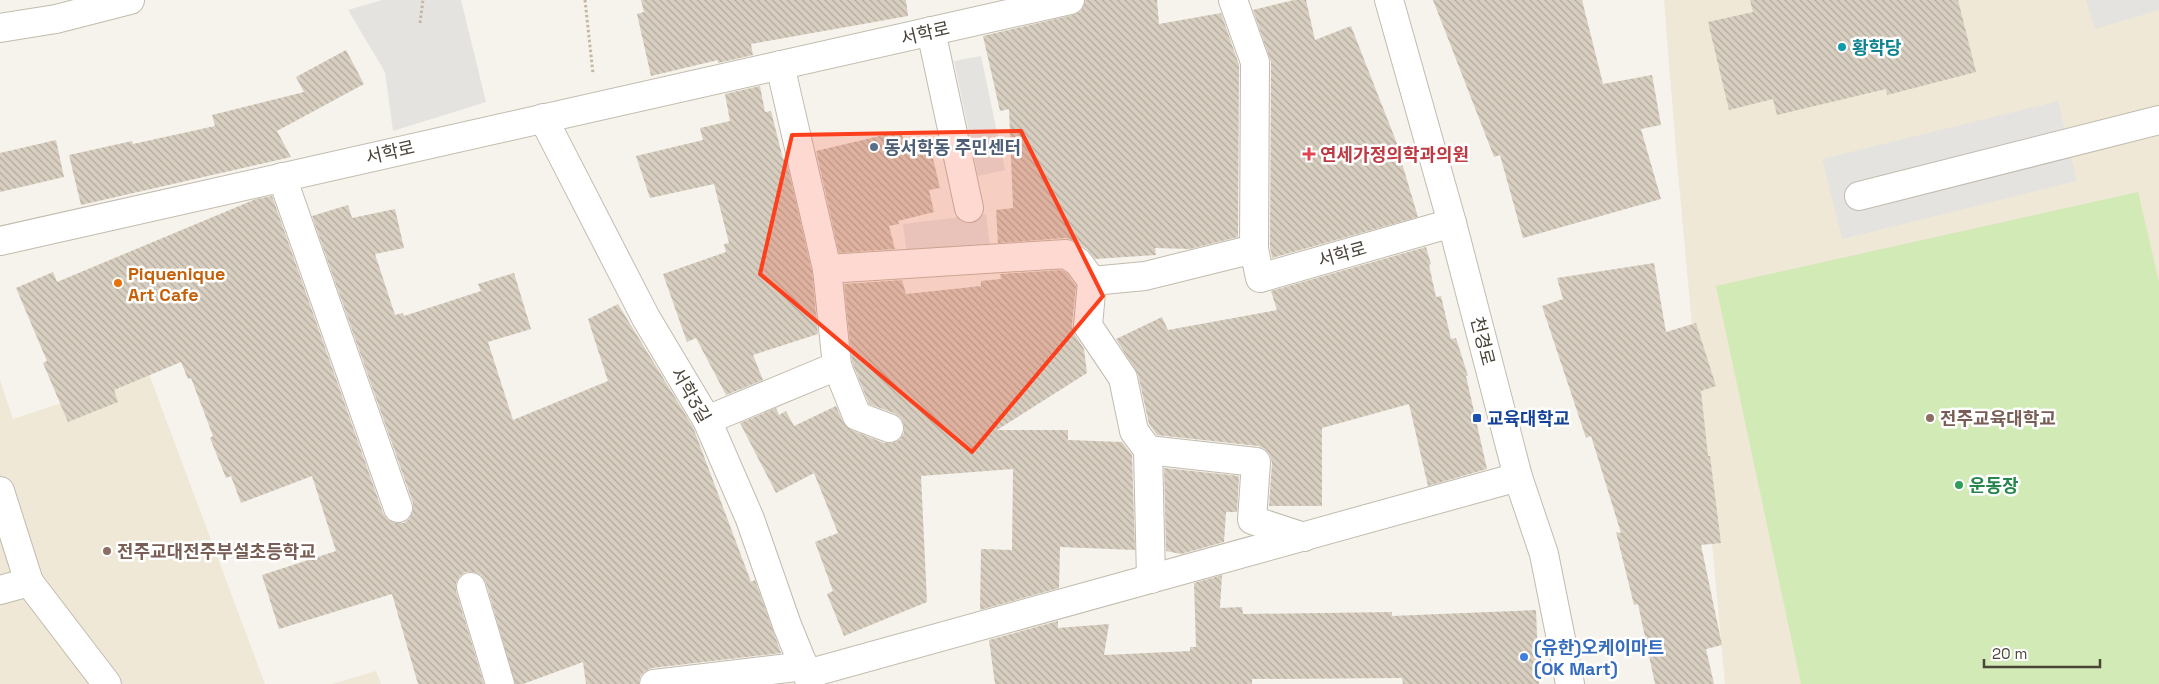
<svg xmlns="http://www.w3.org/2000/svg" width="2159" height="684" viewBox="0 0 2159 684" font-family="'Space Grotesk','Noto Sans KR',sans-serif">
<defs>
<pattern id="building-back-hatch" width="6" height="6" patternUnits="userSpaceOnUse" patternTransform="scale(1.25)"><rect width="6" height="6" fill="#d8cfc1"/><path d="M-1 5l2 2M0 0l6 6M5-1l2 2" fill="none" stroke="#b1aa9e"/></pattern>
</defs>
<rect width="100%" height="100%" fill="#f6f3ec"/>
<!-- education -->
<g fill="#efe8d6">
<path d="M1664,0H2159V684H1725L1676,151Z"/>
<path d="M149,374L265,684H0V380L13,419Z"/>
<path d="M376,671L381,684H332Z"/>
</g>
<!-- pitch -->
<path fill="#d2eab5" d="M2138,192L2159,282V684H1801L1716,286Z"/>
<!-- parking -->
<g fill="#e5e3e0">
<path d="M382,0H461L486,102L393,131L385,72L348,10Z"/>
<path d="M2086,0H2159V10L2095,29Z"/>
<path d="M981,56L1005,170L978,176L954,61Z"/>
<path d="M2058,101L2077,181L1842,239L1822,159Z"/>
<path d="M986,214L990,247L907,256L903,224Z"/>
</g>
<!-- building -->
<g fill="url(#building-back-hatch)">
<path d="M641,0H906L908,16L751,44L753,55L718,63V60L651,76L637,14L644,12Z"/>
<path d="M1085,0H1157L1159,24L1221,13L1239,65L1238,237L1190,249L1155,248L1156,255L1095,259L1087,249L1075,241L1066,238L998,243L996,210L1013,208L1009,109L1000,111L983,36L1073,15L1081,11Z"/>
<path d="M1294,0H1306L1315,40L1351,26L1403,159L1401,160L1418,217L1272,258L1270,247L1271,62L1253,10Z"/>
<path d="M1433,0H1582L1603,84L1652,75L1661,125L1641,129L1661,199L1523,238L1500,155L1494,157Z"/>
<path d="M1750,0H1958L1976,72L1887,95L1886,89L1777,115L1773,99L1729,110L1708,22L1753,12Z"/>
<path d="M346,50L364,84L277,131L291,157L81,205L69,155L132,141L133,144L215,126L212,115L304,92L296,77Z"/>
<path d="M760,86L765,112L771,111L783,159H786L812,272L818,334L753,355L763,380L726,395L696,338L687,342L663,274L726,252L724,244L729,243L714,184L650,198L636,156L703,140L700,128L730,121L725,94Z"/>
<path d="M901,131L904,144L928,138L940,188L929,190L934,212L898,221L899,224L889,226L895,249L839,253L816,151Z"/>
<path d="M56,140L64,177L0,192V153Z"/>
<path d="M272,196L383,513L387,519L395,523H404L409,519L413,511V503L312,216L348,205L352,218L395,209L404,248L375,254L395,315L403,313L404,316L481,291L478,284L514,273L531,329L488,342L513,420L608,381L588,319L618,304L693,427L751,582L755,580L781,653L652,668L644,672L640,677L639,684H586L583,662L523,684H515L486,583L481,575L474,572H466L460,576L456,583V591L484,684H418L392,594L279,629L262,575L336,551L312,476L241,503L231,476L226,478L210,438L213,436L191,378L188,379L181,362L114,390L118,402L68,422L43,363L47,361L16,288L53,272L57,282L256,199Z"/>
<path d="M1426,247L1431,264L1429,265L1436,297L1441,296L1451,339L1456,338L1468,376H1466L1487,469L1428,486L1409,404L1322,428V506H1269L1272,463L1270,455L1265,449L1258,446L1157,435L1149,424L1138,374L1116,339L1162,317L1168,330L1277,310L1271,291Z"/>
<path d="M1654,263L1666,332L1696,323L1716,386L1701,391L1708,456H1710L1721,543L1701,545L1722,645L1706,649L1714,684H1655L1638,604L1634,605L1616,532L1621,533L1591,436L1586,438L1542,306L1563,299L1557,278Z"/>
<path d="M1062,270L1067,273L1076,286L1072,325L1075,335L1084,349L1087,373L997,430H1068V440L1122,442L1132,455L1135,550L1060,547L1059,588L980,610L981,549L1012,550L1013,469L921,476L927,602L844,636L827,594L833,591L815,542L838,533L814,473L776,493L740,423L776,408L779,415L786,411L794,426L836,406L843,422L851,430L884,443H892L899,440L904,433V425L901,418L894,413L869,404L852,362L844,284L902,280L906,294L981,286V281L1001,279L1000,274Z"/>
<path d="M1164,468L1239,476L1237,512H1226L1224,542L1181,554L1166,551Z"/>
<path d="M1222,575L1220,608L1242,607L1243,614L1392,612V616L1536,610L1539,684H1403L1402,678L1252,679V684H995L989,640L1058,621V628L1109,624L1104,655L1190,651V647H1196L1194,583Z"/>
</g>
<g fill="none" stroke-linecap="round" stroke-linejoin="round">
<defs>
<g id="minor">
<path d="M1233,0L1255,62L1254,249"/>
<path d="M1389,0L1452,223L1518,477L1544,554L1570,684"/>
<path d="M0,28L56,19L130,0"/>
<path d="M931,31L969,208"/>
<path d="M780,65L827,269L837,366L857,416L889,428"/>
<path d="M543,118L646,318L707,420L750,519L787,625L811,684"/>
<path d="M282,177L398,508"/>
<path d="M1859,196L2159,120"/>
<path d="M0,241L1070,0"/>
<path d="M827,269L1066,254L1078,262L1092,281L1088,326L1123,378L1134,431L1148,450L1151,579"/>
<path d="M1092,281L1145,276L1254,249L1260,278L1452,223"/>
<path d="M707,420L837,366"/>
<path d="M1148,450L1256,462L1252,520L1304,537"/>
<path d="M0,491L29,582L107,684"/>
<path d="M471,587L500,684"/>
<path d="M0,590L29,582"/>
<path d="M807,674L1518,477"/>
<path d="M654,684L805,666"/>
</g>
</defs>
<!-- minor casing -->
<use href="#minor" stroke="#c2bbae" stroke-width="30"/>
<!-- path -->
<g stroke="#c4b79f" stroke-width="3" stroke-dasharray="2.5 2.5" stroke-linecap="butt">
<path d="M585,0L593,74"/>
<path d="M420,23L423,0"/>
</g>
<!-- minor -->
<use href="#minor" stroke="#fff" stroke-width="28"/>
</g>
<!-- marked area -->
<path fill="#fc3f1d" fill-opacity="0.2" stroke="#fc3f1d" stroke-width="4" stroke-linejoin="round" d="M1021,131L1103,296L972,452L760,274L792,135Z"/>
<!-- markers -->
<circle fill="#0f9aa8" stroke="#fff" stroke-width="2" cx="1842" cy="47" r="5"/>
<circle fill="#5c6f8a" stroke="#fff" stroke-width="2" cx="874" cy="147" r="5"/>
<path fill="#e0444e" stroke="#fff" stroke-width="2" d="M1306.5 146.5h5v5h5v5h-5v5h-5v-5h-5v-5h5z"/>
<circle fill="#e8710a" stroke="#fff" stroke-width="2" cx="118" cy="283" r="5"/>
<rect fill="#1a4fb4" stroke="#fff" stroke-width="2" x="1472" y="413" width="10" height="10" rx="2.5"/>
<g fill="#8d6e63" stroke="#fff" stroke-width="2">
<circle cx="1930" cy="418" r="5"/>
<circle cx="107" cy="551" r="5"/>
</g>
<circle fill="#2e9e5b" stroke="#fff" stroke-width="2" cx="1959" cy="485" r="5"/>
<circle fill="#3f7fe0" stroke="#fff" stroke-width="2" cx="1524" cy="657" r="5"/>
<g text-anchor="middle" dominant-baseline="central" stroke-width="5" stroke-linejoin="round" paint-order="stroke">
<!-- street labels -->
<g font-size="18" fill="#4b4439" stroke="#fff">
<text transform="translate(925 33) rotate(-13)">서학로</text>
<text transform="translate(390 152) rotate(-13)">서학로</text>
<text transform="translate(1342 254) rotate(-16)">서학로</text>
<text transform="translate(1483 341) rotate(76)">천경로</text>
<text transform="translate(691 395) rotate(60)">서학3길</text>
</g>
<!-- culture labels -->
<g font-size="18" font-weight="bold" fill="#0d838f" stroke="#fff" text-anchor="start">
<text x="1852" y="47">황학당</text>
</g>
<!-- service labels -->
<g font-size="18" font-weight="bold" fill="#4e5e75" stroke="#fff" text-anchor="start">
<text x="884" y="147">동서학동 주민센터</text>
</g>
<!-- health labels -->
<g font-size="18" font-weight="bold" fill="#be3a42" stroke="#fff" text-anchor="start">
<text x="1320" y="154">연세가정의학과의원</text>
</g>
<!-- food labels -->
<g font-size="18" font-weight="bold" fill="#c56008" stroke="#fff" text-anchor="start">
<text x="128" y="273">Piquenique<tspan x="128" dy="21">Art Cafe</tspan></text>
</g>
<!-- transit labels -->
<g font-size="18" font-weight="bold" fill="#164399" stroke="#fff" text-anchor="start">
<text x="1487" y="418">교육대학교</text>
</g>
<!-- education labels -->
<g font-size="18" font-weight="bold" fill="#785e54" stroke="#fff" text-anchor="start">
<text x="1940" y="418">전주교육대학교</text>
<text x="117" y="551">전주교대전주부설초등학교</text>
</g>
<!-- leisure labels -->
<g font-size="18" font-weight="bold" fill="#27864d" stroke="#fff" text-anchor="start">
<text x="1969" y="485">운동장</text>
</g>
<!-- shop labels -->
<g font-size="18" font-weight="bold" fill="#366cbe" stroke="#fff" text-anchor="start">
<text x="1534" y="647">(유한)오케이마트<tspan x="1534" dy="21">(OK Mart)</tspan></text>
</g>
</g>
<!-- scale -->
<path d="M1984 659v8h116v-8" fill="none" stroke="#4b4439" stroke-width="2.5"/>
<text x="1992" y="659" font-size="15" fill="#4b4439" stroke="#ffffff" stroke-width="4" paint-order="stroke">20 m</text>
</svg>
